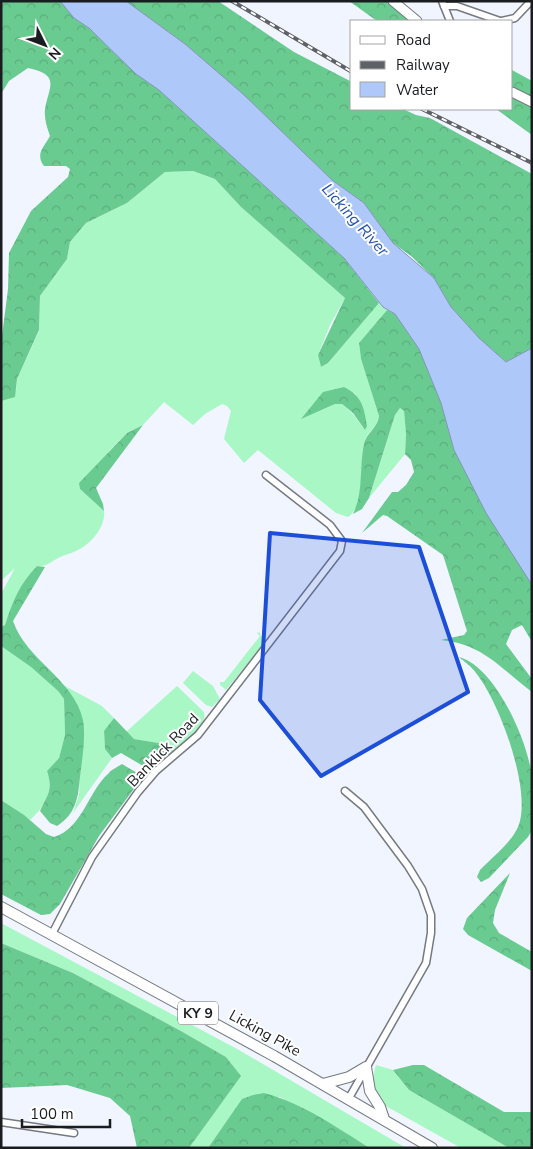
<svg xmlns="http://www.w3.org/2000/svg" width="533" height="1149" viewBox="0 0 533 1149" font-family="'Nunito Sans',sans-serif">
<defs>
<pattern id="forest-crowns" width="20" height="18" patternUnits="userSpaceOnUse" patternTransform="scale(1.25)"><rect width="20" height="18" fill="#6acb91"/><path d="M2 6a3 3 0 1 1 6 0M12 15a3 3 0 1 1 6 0" fill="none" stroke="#5bae7d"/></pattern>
</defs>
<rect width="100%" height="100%" fill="#f0f5ff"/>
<!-- grass -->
<g fill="#aaf7c6" fill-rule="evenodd">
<path d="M193,171L215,179L241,207L345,298L330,325L318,355L321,367L328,363L379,303L387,310L359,343L361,359L379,416C378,427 367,432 364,442C359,462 367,505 348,517L336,513L258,450L244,463L224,439L231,411L227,406L222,404L205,414L193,425L164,402L143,425L127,433L110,450L80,489L104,511C106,527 90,545 76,551C70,554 64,555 58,558C49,563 46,567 37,566C20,583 12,602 5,625L1,627V594L15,568L1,581V401L16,390L17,379L39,331L40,296L67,259L70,242L86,223L127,203L165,172ZM355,393L364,429L353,414L342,404H335L316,413Z"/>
<path d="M400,408L404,411L406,434L405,454L369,498L395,415Z"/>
<path d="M259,632L265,642L226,690L220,685V682H224L260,636L257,633Z"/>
<path d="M1,646L31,667L58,691L64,699L65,735L59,758L47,771C54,791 45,806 30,820L1,800Z"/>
<path d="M193,671L213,686L220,699L212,707L206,705L183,683Z"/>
<path d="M63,685L102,706L114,718L104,732L105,749L112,758L73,813L79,795L83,720Z"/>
<path d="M177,686L204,712C208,728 184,742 172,752L165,744L134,739L126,732Z"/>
<path d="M1,923L239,1050L406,1148H370L302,1108L280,1097L242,1100L208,1148H189L240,1076L226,1057L181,1031L73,973L1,943Z"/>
<path d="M376,1065L393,1070L409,1090L509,1148H461L384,1105L374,1094L372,1081Z"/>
</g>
<!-- forest -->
<g fill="url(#forest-crowns)">
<path d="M1,1H60L74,18L89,28L136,74L159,90L344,258L379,303L328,363L321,367L318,355L345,298L241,207L215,179L193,171L165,172L127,203L86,223L70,242L67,259L40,296L39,330L17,379L15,397L1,401V344L8,289L9,253L31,211L68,177L70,169L66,166H44C35,154 44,147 50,136C47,127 44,119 45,109C49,86 61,75 28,68L9,81L1,94Z"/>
<path d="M126,1H218L294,52L352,82V109H403L416,115L430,118L532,174V348L506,362L479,338L451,307L434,278L411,256L393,243L364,203L332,180L243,94L185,44Z"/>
<path d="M349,1H393L417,21H377Z"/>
<path d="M512,70L532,81V135L496,109H512Z"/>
<path d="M387,310L395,314L419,349L441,403L454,450L532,585V642L522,625L512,630L506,644L532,679V692C500,668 483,644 441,640L464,635L467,631L443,555L387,516L383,515L362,533L392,492H398L406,485L414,472L411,460L405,454L406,434L404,411L400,408L395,415L369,498L362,509L353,514C364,492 359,467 364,443C367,433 378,427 379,416L361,359L359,343Z"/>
<path d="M344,387C362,396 364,407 367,426L365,430L353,413L342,404H335L301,419L323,392Z"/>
<path d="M143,425L96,488L103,504L104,511L80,489L79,483L127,433Z"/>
<path d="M37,566L45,567L13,621C26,660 74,679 83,720C86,737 82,760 80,777C78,798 76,814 57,826L50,823L40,811C48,794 53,790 47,771L59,758L65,735L64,699L58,691L31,667L1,646V627L5,625C12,602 20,583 37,566Z"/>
<path d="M459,657C496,667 528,742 532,777C533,794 532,813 532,830L528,837L489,878L481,882L477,877L480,870C492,857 511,843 518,827C533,792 499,701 476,673C472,667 465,662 459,657Z"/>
<path d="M114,718L134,739L165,744L172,752L150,770L121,753L112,758L105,749L104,731Z"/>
<path d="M122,764L137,773L142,778L99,836L60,904L50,914L41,915L1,894V800L24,815L46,834L54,837C83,828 88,791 109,773C112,769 118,767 122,764Z"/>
<path d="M510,873L495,910L493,923L499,933L532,952V971L468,935L463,929L467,918Z"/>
<path d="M1,943L73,973L181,1031L226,1057L241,1076L189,1148H137L130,1116L110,1098L67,1085L1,1088Z"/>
<path d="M413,1065H424L504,1112H532V1148H509L409,1090L393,1070Z"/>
<path d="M264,1093C303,1103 337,1128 370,1148H208L242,1099L253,1095Z"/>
</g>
<!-- water -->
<path fill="#adc8f9" stroke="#8194b8" d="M60,1H126L185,44L243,94L332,180L364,203L393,243L434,278L451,307L479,338L506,362L532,348V585L486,513L454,450L441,403L419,349L395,314L383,307L344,258L159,90L136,74L89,28L74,18Z"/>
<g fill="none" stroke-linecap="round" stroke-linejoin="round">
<defs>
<g id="street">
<path d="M442,1L450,21"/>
<path d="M444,6H457L500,21"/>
<path d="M502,21L515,18L531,1"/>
<path d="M345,791L364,807L408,866L422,889L431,915V933L426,963L349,1098"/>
<path d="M52,934L92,857L138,792L156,771L198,735L340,551L342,541L330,525L266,475"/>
<path d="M1,1122L74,1133"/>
</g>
<g id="secondary">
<path d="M393,1L417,21"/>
<path d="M512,92L532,102"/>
</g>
<g id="primary">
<path d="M1,907L274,1056L432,1148"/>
<path d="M323,1084L349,1077L366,1067L370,1091L380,1107L384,1119"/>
</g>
</defs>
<!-- street casing -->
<use href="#street" stroke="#757982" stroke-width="9"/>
<!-- secondary casing -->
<use href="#secondary" stroke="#757982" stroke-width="11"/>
<!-- primary casing -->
<use href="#primary" stroke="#757982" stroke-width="12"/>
<!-- street -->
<use href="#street" stroke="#fff" stroke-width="6"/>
<!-- secondary -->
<use href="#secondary" stroke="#fff" stroke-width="9"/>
<!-- primary -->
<use href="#primary" stroke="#fff" stroke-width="10"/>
<defs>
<g id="rail">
<path d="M232,1L352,72"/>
<path d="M422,109L532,163"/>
</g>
</defs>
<!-- rail casing -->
<use href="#rail" stroke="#5e6166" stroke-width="4"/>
<!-- rail -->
<use href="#rail" stroke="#fff" stroke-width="2" stroke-dasharray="5.5" stroke-linecap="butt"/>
</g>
<!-- marked area -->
<path fill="#1d4ed8" fill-opacity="0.2" stroke="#1d4ed8" stroke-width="4" stroke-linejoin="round" d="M270,533L419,547L468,692L321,776L260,700Z"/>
<g text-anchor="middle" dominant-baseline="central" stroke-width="4" stroke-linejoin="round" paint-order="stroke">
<!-- shield labels -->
<rect fill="#fff" stroke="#5f6062" stroke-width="1" x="178" y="1001.5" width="40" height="23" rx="4"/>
<g font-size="14" font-weight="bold" fill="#1a1c1f">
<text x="198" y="1013">KY 9</text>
</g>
<!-- street labels -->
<g font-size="15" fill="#1a1c1f" stroke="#fff">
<text transform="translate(163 750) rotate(-46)">Banklick Road</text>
<text transform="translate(265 1033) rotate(29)">Licking Pike</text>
</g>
<!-- water labels -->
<g font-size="16" font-style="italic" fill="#2350ac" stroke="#fff">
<text transform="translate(355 220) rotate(48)">Licking River</text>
</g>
</g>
<!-- border -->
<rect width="533" height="1149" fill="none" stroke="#1a1c1f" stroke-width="5"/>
<!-- legend -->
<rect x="350" y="20" width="162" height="90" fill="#ffffff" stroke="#a3a4a5"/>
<rect x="360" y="36" width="25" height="8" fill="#ffffff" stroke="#a3a4a5"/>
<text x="396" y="45" font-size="15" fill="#1a1c1f">Road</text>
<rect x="360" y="61" width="25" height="8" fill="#5e6166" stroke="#a3a4a5"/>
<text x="396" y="70" font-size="15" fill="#1a1c1f">Railway</text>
<rect x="360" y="82" width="25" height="15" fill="#adc8f9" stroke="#a3a4a5"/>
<text x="396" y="95" font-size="15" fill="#1a1c1f">Water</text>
<!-- north arrow -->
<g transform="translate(45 45) rotate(132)" stroke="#ffffff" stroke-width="4" paint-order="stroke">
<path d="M0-4L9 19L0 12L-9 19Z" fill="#1a1c1f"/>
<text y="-8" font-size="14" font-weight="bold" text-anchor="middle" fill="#1a1c1f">N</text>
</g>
<!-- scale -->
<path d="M22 1119v8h88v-8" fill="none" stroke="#1a1c1f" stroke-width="2.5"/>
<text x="30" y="1119" font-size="15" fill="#1a1c1f" stroke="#ffffff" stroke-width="4" paint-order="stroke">100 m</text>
</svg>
